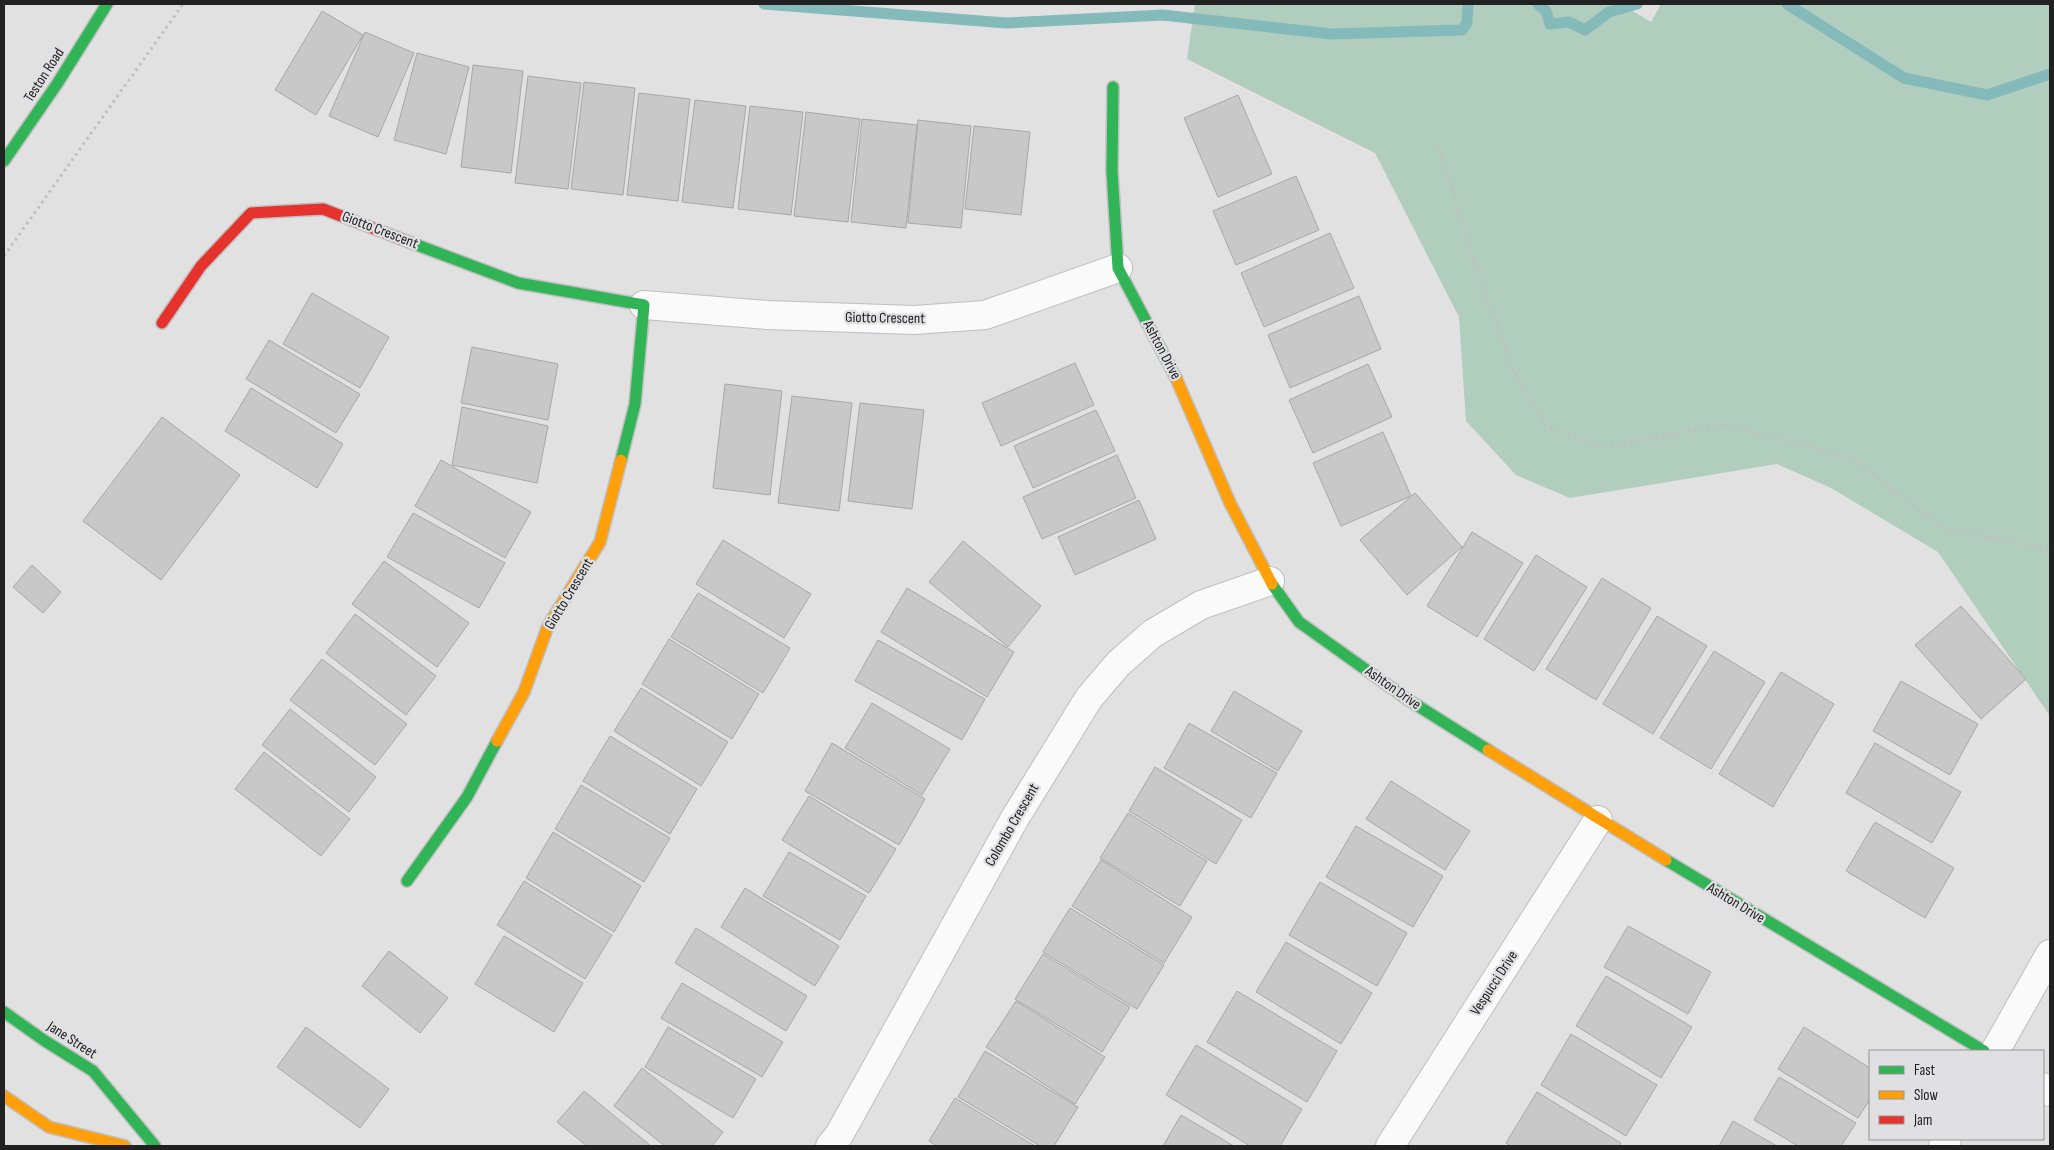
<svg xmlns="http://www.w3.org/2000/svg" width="2054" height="1150" viewBox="0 0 2054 1150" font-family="'Sofia Sans Condensed',sans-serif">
<rect width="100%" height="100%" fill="#e1e1e2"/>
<!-- green -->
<path fill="#b1cdbe" d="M1195,4H1621L1651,22L1661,4H2050V716L1938,552L1831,488L1777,464L1570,498L1516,475L1466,421L1459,317L1375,153L1187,59Z"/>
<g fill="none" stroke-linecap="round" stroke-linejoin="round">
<!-- stream -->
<g stroke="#84baba" stroke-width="11">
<path d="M764,4L1006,23L1163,15L1331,34L1462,30L1467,23L1468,4"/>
<path d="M1538,4L1546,11L1550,24L1569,22L1585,30L1609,12L1637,4"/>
<path d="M1787,4L1904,78L1987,95L2050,74"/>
</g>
</g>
<!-- building -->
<g fill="#c9c8c9" stroke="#a7a7a8">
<path d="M322,11L363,35L316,115L275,90Z"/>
<path d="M365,32L414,53L378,137L329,116Z"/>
<path d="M417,53L469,67L446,154L394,140Z"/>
<path d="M473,65L523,71L511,173L461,167Z"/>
<path d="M528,76L581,83L568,189L515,183Z"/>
<path d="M584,82L635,88L623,195L571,189Z"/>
<path d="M639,93L690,99L678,201L627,195Z"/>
<path d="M1238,95L1272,174L1218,197L1184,118Z"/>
<path d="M695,100L746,106L733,208L682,202Z"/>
<path d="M750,106L803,112L791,215L738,209Z"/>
<path d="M806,112L860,119L848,222L794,216Z"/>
<path d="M862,119L917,125L906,228L851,222Z"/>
<path d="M918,120L971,126L961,228L908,223Z"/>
<path d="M974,126L1030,132L1021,215L965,209Z"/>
<path d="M1296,176L1319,230L1236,265L1213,211Z"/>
<path d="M1330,233L1354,288L1264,327L1241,273Z"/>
<path d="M312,293L389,337L360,388L283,344Z"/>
<path d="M1359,296L1381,349L1290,388L1268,335Z"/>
<path d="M269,340L360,394L336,433L246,379Z"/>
<path d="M472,347L558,364L548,420L461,403Z"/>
<path d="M1075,363L1094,405L1001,446L982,403Z"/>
<path d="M1368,364L1392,417L1313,453L1289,400Z"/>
<path d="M725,384L782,391L770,495L713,488Z"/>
<path d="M251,388L343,444L317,488L225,431Z"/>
<path d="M792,396L852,403L839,511L778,503Z"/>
<path d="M860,403L924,410L912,509L848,501Z"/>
<path d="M462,407L548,426L537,483L452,465Z"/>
<path d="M1096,410L1115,451L1033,488L1014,446Z"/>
<path d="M162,417L240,475L161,580L83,521Z"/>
<path d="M1383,432L1411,496L1341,526L1313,463Z"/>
<path d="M1117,455L1136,498L1042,539L1023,497Z"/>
<path d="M441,460L531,512L505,558L415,506Z"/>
<path d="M1415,493L1462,547L1407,595L1360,540Z"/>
<path d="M1139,500L1156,539L1075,575L1058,537Z"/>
<path d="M413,513L505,563L479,608L387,557Z"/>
<path d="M1472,532L1523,563L1477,637L1427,606Z"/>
<path d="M723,540L811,594L784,638L696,584Z"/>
<path d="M963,541L1041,606L1008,647L929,582Z"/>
<path d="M1536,555L1587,587L1534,671L1484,639Z"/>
<path d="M384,561L469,623L437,667L352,604Z"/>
<path d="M32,565L61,592L43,613L13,587Z"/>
<path d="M1602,578L1651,608L1596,700L1546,669Z"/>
<path d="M907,588L1014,652L987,697L881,632Z"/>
<path d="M698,593L790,648L763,693L671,637Z"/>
<path d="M1961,606L2026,679L1981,719L1915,645Z"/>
<path d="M355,614L436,676L406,715L326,653Z"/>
<path d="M1657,616L1707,646L1653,734L1603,704Z"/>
<path d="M669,639L759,694L732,739L642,684Z"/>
<path d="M878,640L985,699L962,740L855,681Z"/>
<path d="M1714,651L1765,682L1711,769L1660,738Z"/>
<path d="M322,659L407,724L375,765L290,700Z"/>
<path d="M1781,672L1834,704L1773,807L1719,774Z"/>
<path d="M1901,681L1978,724L1950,775L1873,731Z"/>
<path d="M641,688L728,742L701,786L614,731Z"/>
<path d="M1234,691L1302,731L1278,771L1211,731Z"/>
<path d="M872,703L950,749L922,795L845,748Z"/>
<path d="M290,709L376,777L349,812L262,745Z"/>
<path d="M1189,723L1277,773L1251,818L1164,768Z"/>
<path d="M610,736L697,789L670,834L583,781Z"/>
<path d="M832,743L925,799L899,845L805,791Z"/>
<path d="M1875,743L1961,792L1932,843L1846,793Z"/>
<path d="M264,752L350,819L321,856L235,789Z"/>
<path d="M1155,767L1242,820L1216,864L1129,811Z"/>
<path d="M1391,781L1470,831L1445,870L1366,819Z"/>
<path d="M581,785L670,838L644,882L555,829Z"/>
<path d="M809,796L896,849L869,893L782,840Z"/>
<path d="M1128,813L1207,861L1180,906L1100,858Z"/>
<path d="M1875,822L1954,868L1925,918L1846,871Z"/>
<path d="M1356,826L1443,876L1413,927L1326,877Z"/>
<path d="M553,832L641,886L614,932L526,878Z"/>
<path d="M789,852L866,896L840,940L763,896Z"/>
<path d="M1101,860L1192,917L1164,963L1072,906Z"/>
<path d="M524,881L612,935L585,979L497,925Z"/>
<path d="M1320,882L1407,933L1377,986L1289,935Z"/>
<path d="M745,888L839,946L815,986L721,927Z"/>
<path d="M1070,908L1164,965L1137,1009L1043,952Z"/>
<path d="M1628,926L1711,972L1688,1014L1604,967Z"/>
<path d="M696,928L807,996L786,1031L675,963Z"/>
<path d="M504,936L583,983L554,1032L475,984Z"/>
<path d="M1286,942L1372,993L1341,1044L1256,992Z"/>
<path d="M389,951L448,998L420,1033L362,986Z"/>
<path d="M1043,954L1130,1007L1102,1052L1015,999Z"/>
<path d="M1606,976L1692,1027L1661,1078L1576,1026Z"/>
<path d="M682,983L783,1042L762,1077L661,1018Z"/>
<path d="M1237,991L1337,1051L1307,1102L1207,1042Z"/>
<path d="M1016,1001L1105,1057L1075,1104L986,1047Z"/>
<path d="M306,1027L389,1089L360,1128L277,1067Z"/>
<path d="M668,1027L756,1079L733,1118L645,1067Z"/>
<path d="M1804,1027L1870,1068V1099L1858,1118L1778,1069Z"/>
<path d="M1571,1034L1657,1085L1626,1136L1541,1085Z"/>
<path d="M1196,1045L1302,1109L1280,1146H1250L1166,1095Z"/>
<path d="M985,1051L1078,1107L1054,1146H1040L958,1097Z"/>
<path d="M642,1068L723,1132L712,1146H665L614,1106Z"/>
<path d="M1779,1077L1856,1123L1841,1146H1798L1754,1120Z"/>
<path d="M584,1091L651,1146H587L557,1122Z"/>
<path d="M1537,1092L1621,1143L1619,1146H1511L1506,1143Z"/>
<path d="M955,1098L1035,1146H937L929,1141Z"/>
<path d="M1181,1115L1234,1146H1163Z"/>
<path d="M1733,1121L1777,1146H1719Z"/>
</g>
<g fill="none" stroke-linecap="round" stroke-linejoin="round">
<defs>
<g id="street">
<path d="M644,305L767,315L914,320L985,315L1118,268"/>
<path d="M1995,1051L2050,954"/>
<path d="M2043,1087L2050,1092"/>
<path d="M830,1146L839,1135L1015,818L1089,698L1118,664L1152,634L1201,605L1270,581"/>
<path d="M1390,1146L1598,820"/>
<path d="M1943,1146L1947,1139"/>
</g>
<g id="fast">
<path d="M1113,87L1112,171L1118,268L1176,378"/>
<path d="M4,161L57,84L107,4"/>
<path d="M409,242L518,283L644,305L635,404L621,460"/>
<path d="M1272,584L1299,622L1407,699L1488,750"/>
<path d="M1666,860L1984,1051"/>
<path d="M407,881L467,797L497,741"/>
<path d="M4,1012L45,1041L93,1071L155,1146"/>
</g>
<g id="slow">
<path d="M1176,378L1230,503L1272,584"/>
<path d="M497,741L524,692L548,626L600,542L621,460"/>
<path d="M1488,750L1666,860"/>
<path d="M4,1096L49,1127L125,1146"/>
</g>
<path id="jam" d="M162,323L201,266L251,213L323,209L409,242"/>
</defs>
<!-- street casing -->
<use href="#street" stroke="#bfbfc0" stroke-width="30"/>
<!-- fast casing -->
<use href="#fast" stroke="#bfbfc0" stroke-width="14"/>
<!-- slow casing -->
<use href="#slow" stroke="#bfbfc0" stroke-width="14"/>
<!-- jam casing -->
<use href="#jam" stroke="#bfbfc0" stroke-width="14"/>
<!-- path -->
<g stroke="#bfbfc1" stroke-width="3" stroke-dasharray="2.5 4" stroke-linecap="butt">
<path d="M1438,146L1482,285L1517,379L1546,426L1603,448L1724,424L1851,458L1943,528L2050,550"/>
<path d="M4,256L183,4"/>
</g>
<!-- street -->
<use href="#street" stroke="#fafafb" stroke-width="28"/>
<!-- fast -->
<use href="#fast" stroke="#30b455" stroke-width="11"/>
<!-- slow -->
<use href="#slow" stroke="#ff9f0a" stroke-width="11"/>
<!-- jam -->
<use href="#jam" stroke="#e5322d" stroke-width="11"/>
</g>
<g text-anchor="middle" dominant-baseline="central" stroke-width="4.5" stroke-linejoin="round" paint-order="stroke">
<!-- street labels -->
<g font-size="15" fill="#212122" stroke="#e0e0e3">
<text transform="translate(44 75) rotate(-57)">Teston Road</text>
<text transform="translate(380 230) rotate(21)">Giotto Crescent</text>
<text transform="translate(885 318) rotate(1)">Giotto Crescent</text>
<text transform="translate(1162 350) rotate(62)">Ashton Drive</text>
<text transform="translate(569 594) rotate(-59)">Giotto Crescent</text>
<text transform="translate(1393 688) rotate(35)">Ashton Drive</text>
<text transform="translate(1012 825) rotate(-60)">Colombo Crescent</text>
<text transform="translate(1736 903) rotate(31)">Ashton Drive</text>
<text transform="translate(1494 983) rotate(-57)">Vespucci Drive</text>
<text transform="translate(72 1040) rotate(33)">Jane Street</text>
</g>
</g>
<!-- border -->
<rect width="2054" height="1150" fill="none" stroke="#212122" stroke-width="10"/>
<!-- legend -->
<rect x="1869" y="1050" width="175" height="90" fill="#e0e0e3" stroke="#949496"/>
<rect x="1879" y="1066" width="25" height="8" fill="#30b455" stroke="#949496"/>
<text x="1914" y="1075" font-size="15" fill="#212122">Fast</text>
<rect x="1879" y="1091" width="25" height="8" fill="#ff9f0a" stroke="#949496"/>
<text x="1914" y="1100" font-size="15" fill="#212122">Slow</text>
<rect x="1879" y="1116" width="25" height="8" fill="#e5322d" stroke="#949496"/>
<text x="1914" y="1125" font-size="15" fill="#212122">Jam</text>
</svg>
